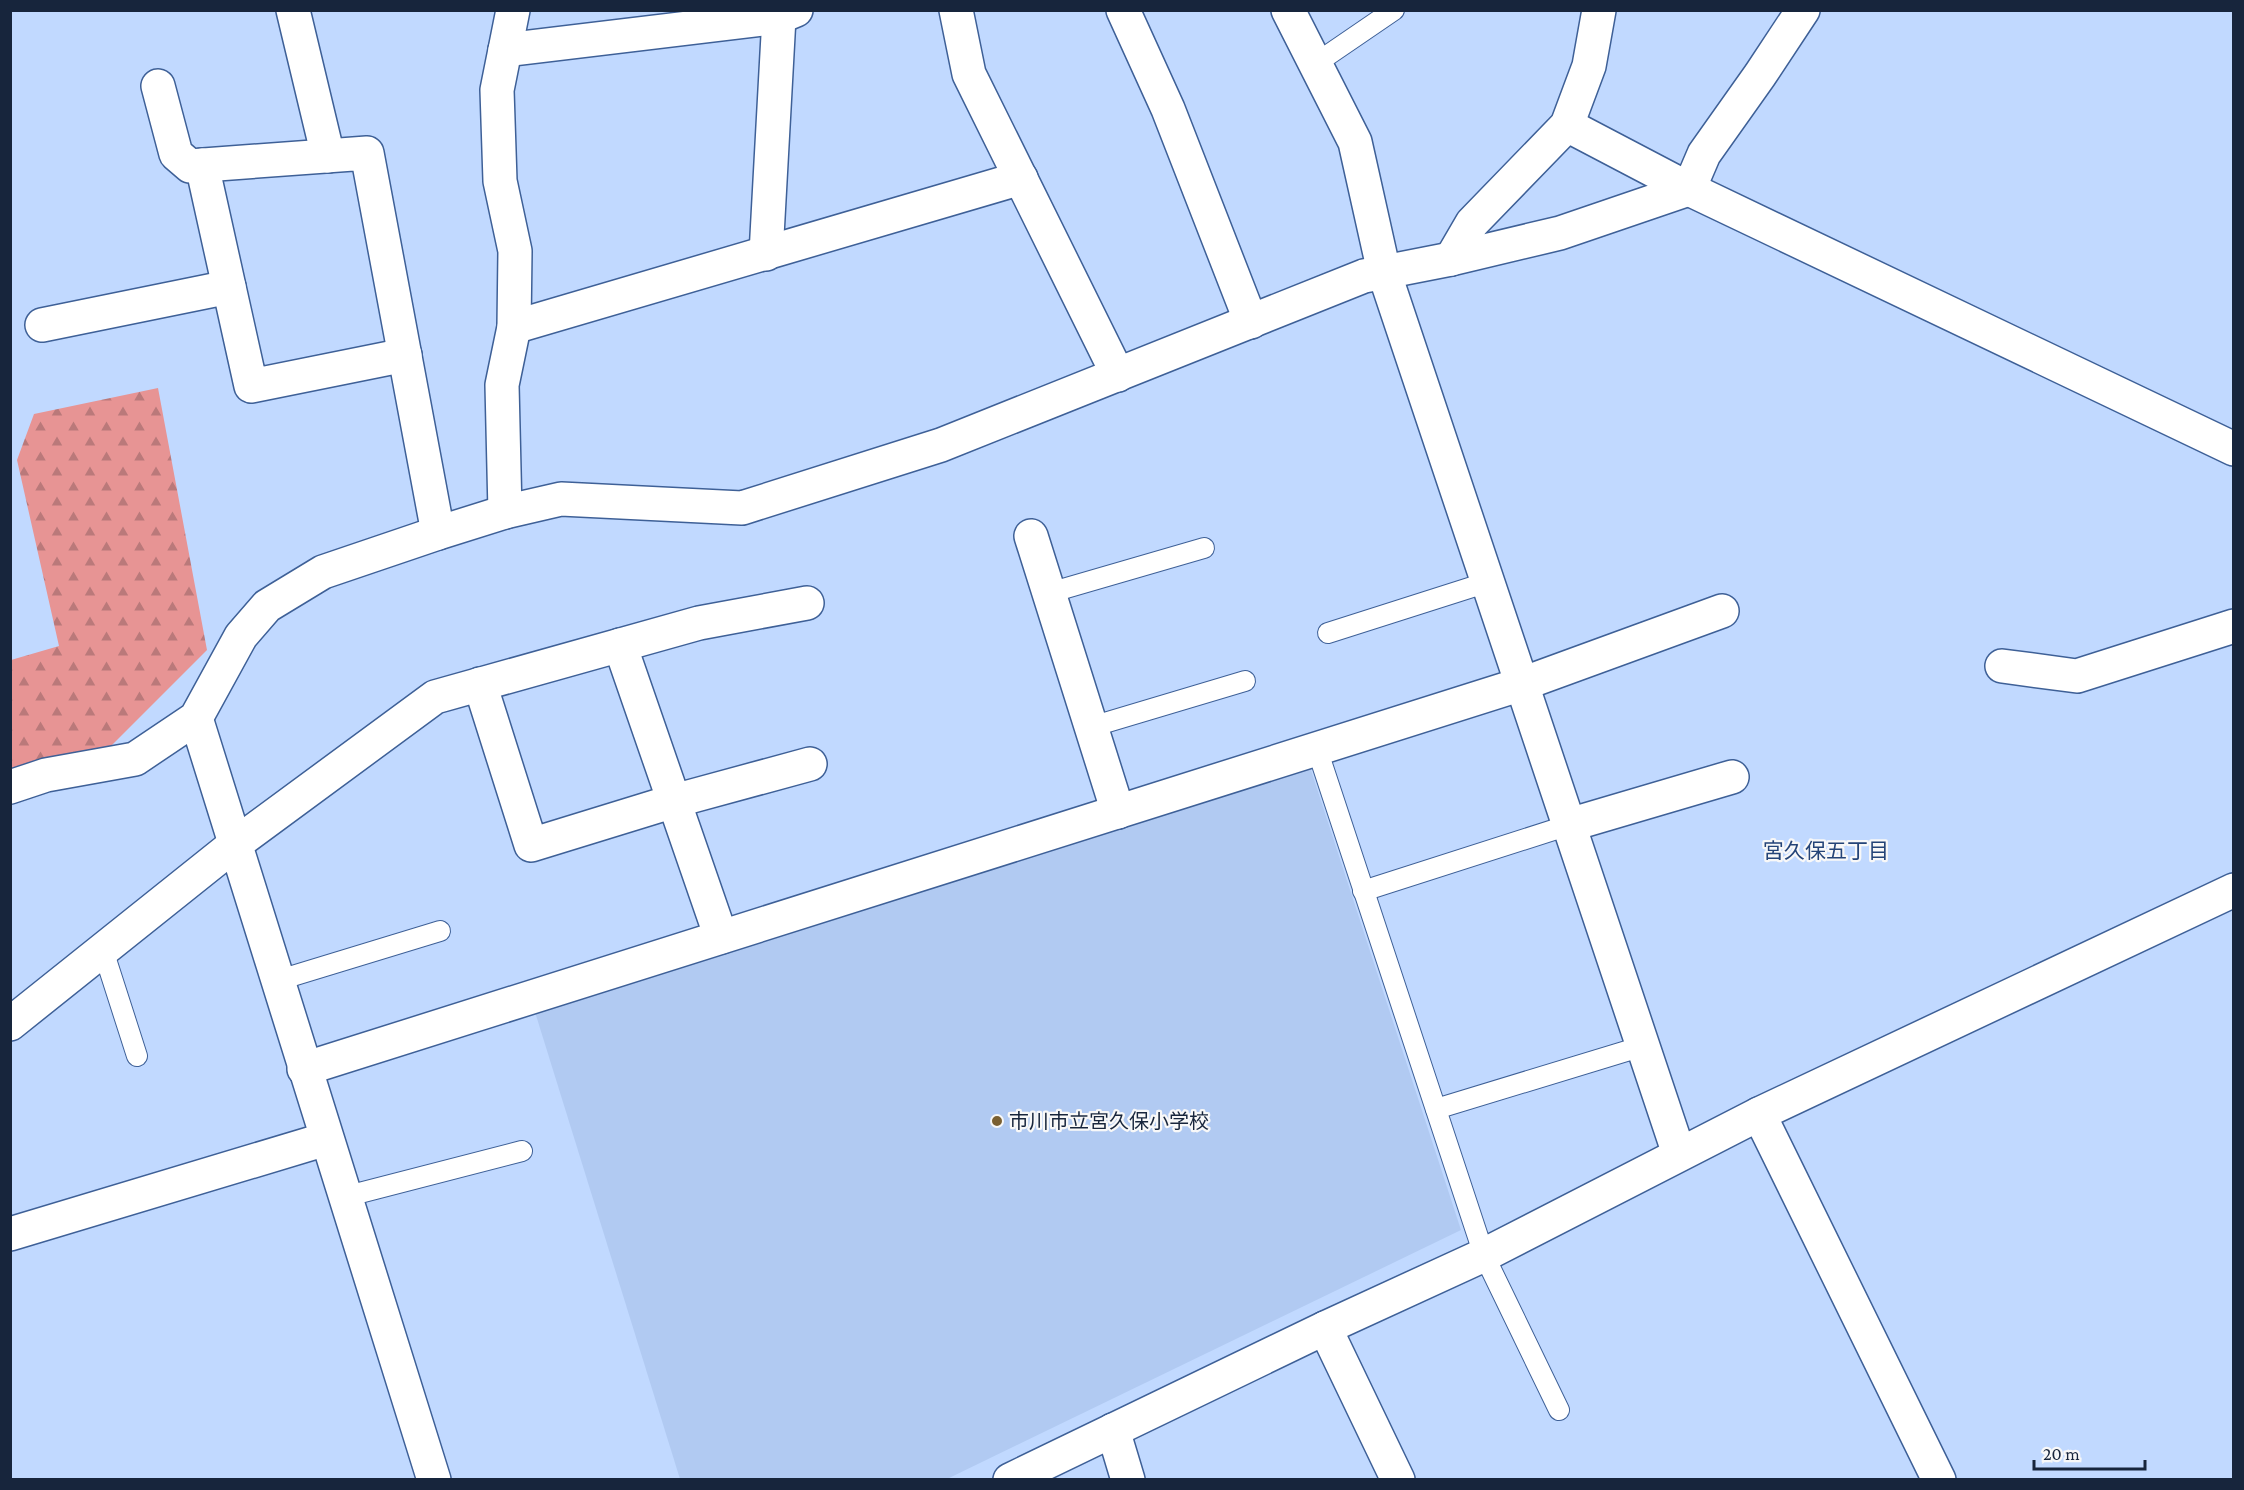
<svg xmlns="http://www.w3.org/2000/svg" width="2244" height="1490" viewBox="0 0 2244 1490" font-family="'Crimson Pro','Noto Sans JP',serif">
<defs>
<pattern id="forest-firs" width="22" height="20" patternUnits="userSpaceOnUse" patternTransform="scale(1.5)"><rect width="22" height="20" fill="#e79494"/><path d="M5 1l3.5 6h-7zM16 11l3.5 6h-7z" fill="#ba797a"/></pattern>
</defs>
<rect width="100%" height="100%" fill="#c1d9ff"/>
<!-- built -->
<path fill="#b1caf2" d="M1309,764L1461,1230L947,1479H680L535,1012Z"/>
<!-- forest -->
<path fill="url(#forest-firs)" d="M158,388L207,650L107,750L11,775V660L59,646L17,460L34,414Z"/>
<g fill="none" stroke-linecap="round" stroke-linejoin="round">
<defs>
<g id="service">
<path d="M1315,64L1394,10"/>
<path d="M1049,593L1204,548"/>
<path d="M1328,633L1488,582"/>
<path d="M1091,727L1245,681"/>
<path d="M1317,749L1484,1255L1559,1410"/>
<path d="M1363,891L1569,825"/>
<path d="M103,950L137,1056"/>
<path d="M276,981L440,931"/>
<path d="M1436,1109L1643,1046"/>
<path d="M344,1197L522,1151"/>
</g>
<g id="minor">
<path d="M293,10L328,156"/>
<path d="M956,10L969,74L1118,375"/>
<path d="M1123,10L1168,109L1251,322"/>
<path d="M1288,10L1355,142L1384,272L1679,1154"/>
<path d="M505,50L779,17L796,10"/>
<path d="M158,86L176,154L190,166L367,153L438,533"/>
<path d="M1567,125L1689,189L2234,449"/>
<path d="M202,165L251,386L405,355"/>
<path d="M766,254L779,17"/>
<path d="M1451,259L1472,223L1567,125L1589,66L1599,10"/>
<path d="M42,325L229,287"/>
<path d="M514,327L1021,178"/>
<path d="M505,512L502,385L514,327L515,251L500,181L497,90L513,10"/>
<path d="M1031,536L1118,812"/>
<path d="M620,645L721,937"/>
<path d="M2002,666L2077,676L2234,626"/>
<path d="M480,684L531,845L674,801L810,764"/>
<path d="M196,718L434,1480"/>
<path d="M10,787L46,775L135,759L196,718L241,636L267,606L323,572L438,533L505,512L561,499L742,508L941,445L1364,276L1451,259L1560,233L1689,189L1704,154L1760,75L1803,10"/>
<path d="M1569,825L1732,777"/>
<path d="M10,1024L234,845L435,697L699,623L807,603"/>
<path d="M304,1069L1522,684L1722,611"/>
<path d="M1759,1114L1939,1480"/>
<path d="M10,1234L326,1139"/>
<path d="M1325,1328L1398,1480"/>
<path d="M1113,1430L1128,1480"/>
<path d="M1010,1480L1325,1328L1484,1255L1759,1114L2234,890"/>
</g>
</defs>
<!-- service casing -->
<use href="#service" stroke="#3e6097" stroke-width="22"/>
<!-- minor casing -->
<use href="#minor" stroke="#3e6097" stroke-width="36"/>
<!-- service -->
<use href="#service" stroke="#fff" stroke-width="20"/>
<!-- minor -->
<use href="#minor" stroke="#fff" stroke-width="33"/>
</g>
<!-- markers -->
<circle fill="#7a6032" stroke="#f8f8f8" stroke-width="2" cx="997" cy="1121" r="6"/>
<g text-anchor="middle" dominant-baseline="central" stroke-width="4.5" stroke-linejoin="round" paint-order="stroke">
<!-- poi labels -->
<g font-size="20" fill="#17253c" stroke="#f8f8f8" text-anchor="start">
<text x="1009" y="1121">市川市立宮久保小学校</text>
</g>
<!-- neighbourhood labels -->
<g font-size="21" fill="#244478" stroke="#f8f8f8">
<text x="1826" y="851">宮久保五丁目</text>
</g>
</g>
<!-- border -->
<rect width="2244" height="1490" fill="none" stroke="#17253c" stroke-width="24"/>
<!-- scale -->
<path d="M2034 1460v9h111v-9" fill="none" stroke="#17253c" stroke-width="3"/>
<text x="2043" y="1460" font-size="18" fill="#17253c" stroke="#f8f8f8" stroke-width="4.5" paint-order="stroke">20 m</text>
</svg>
